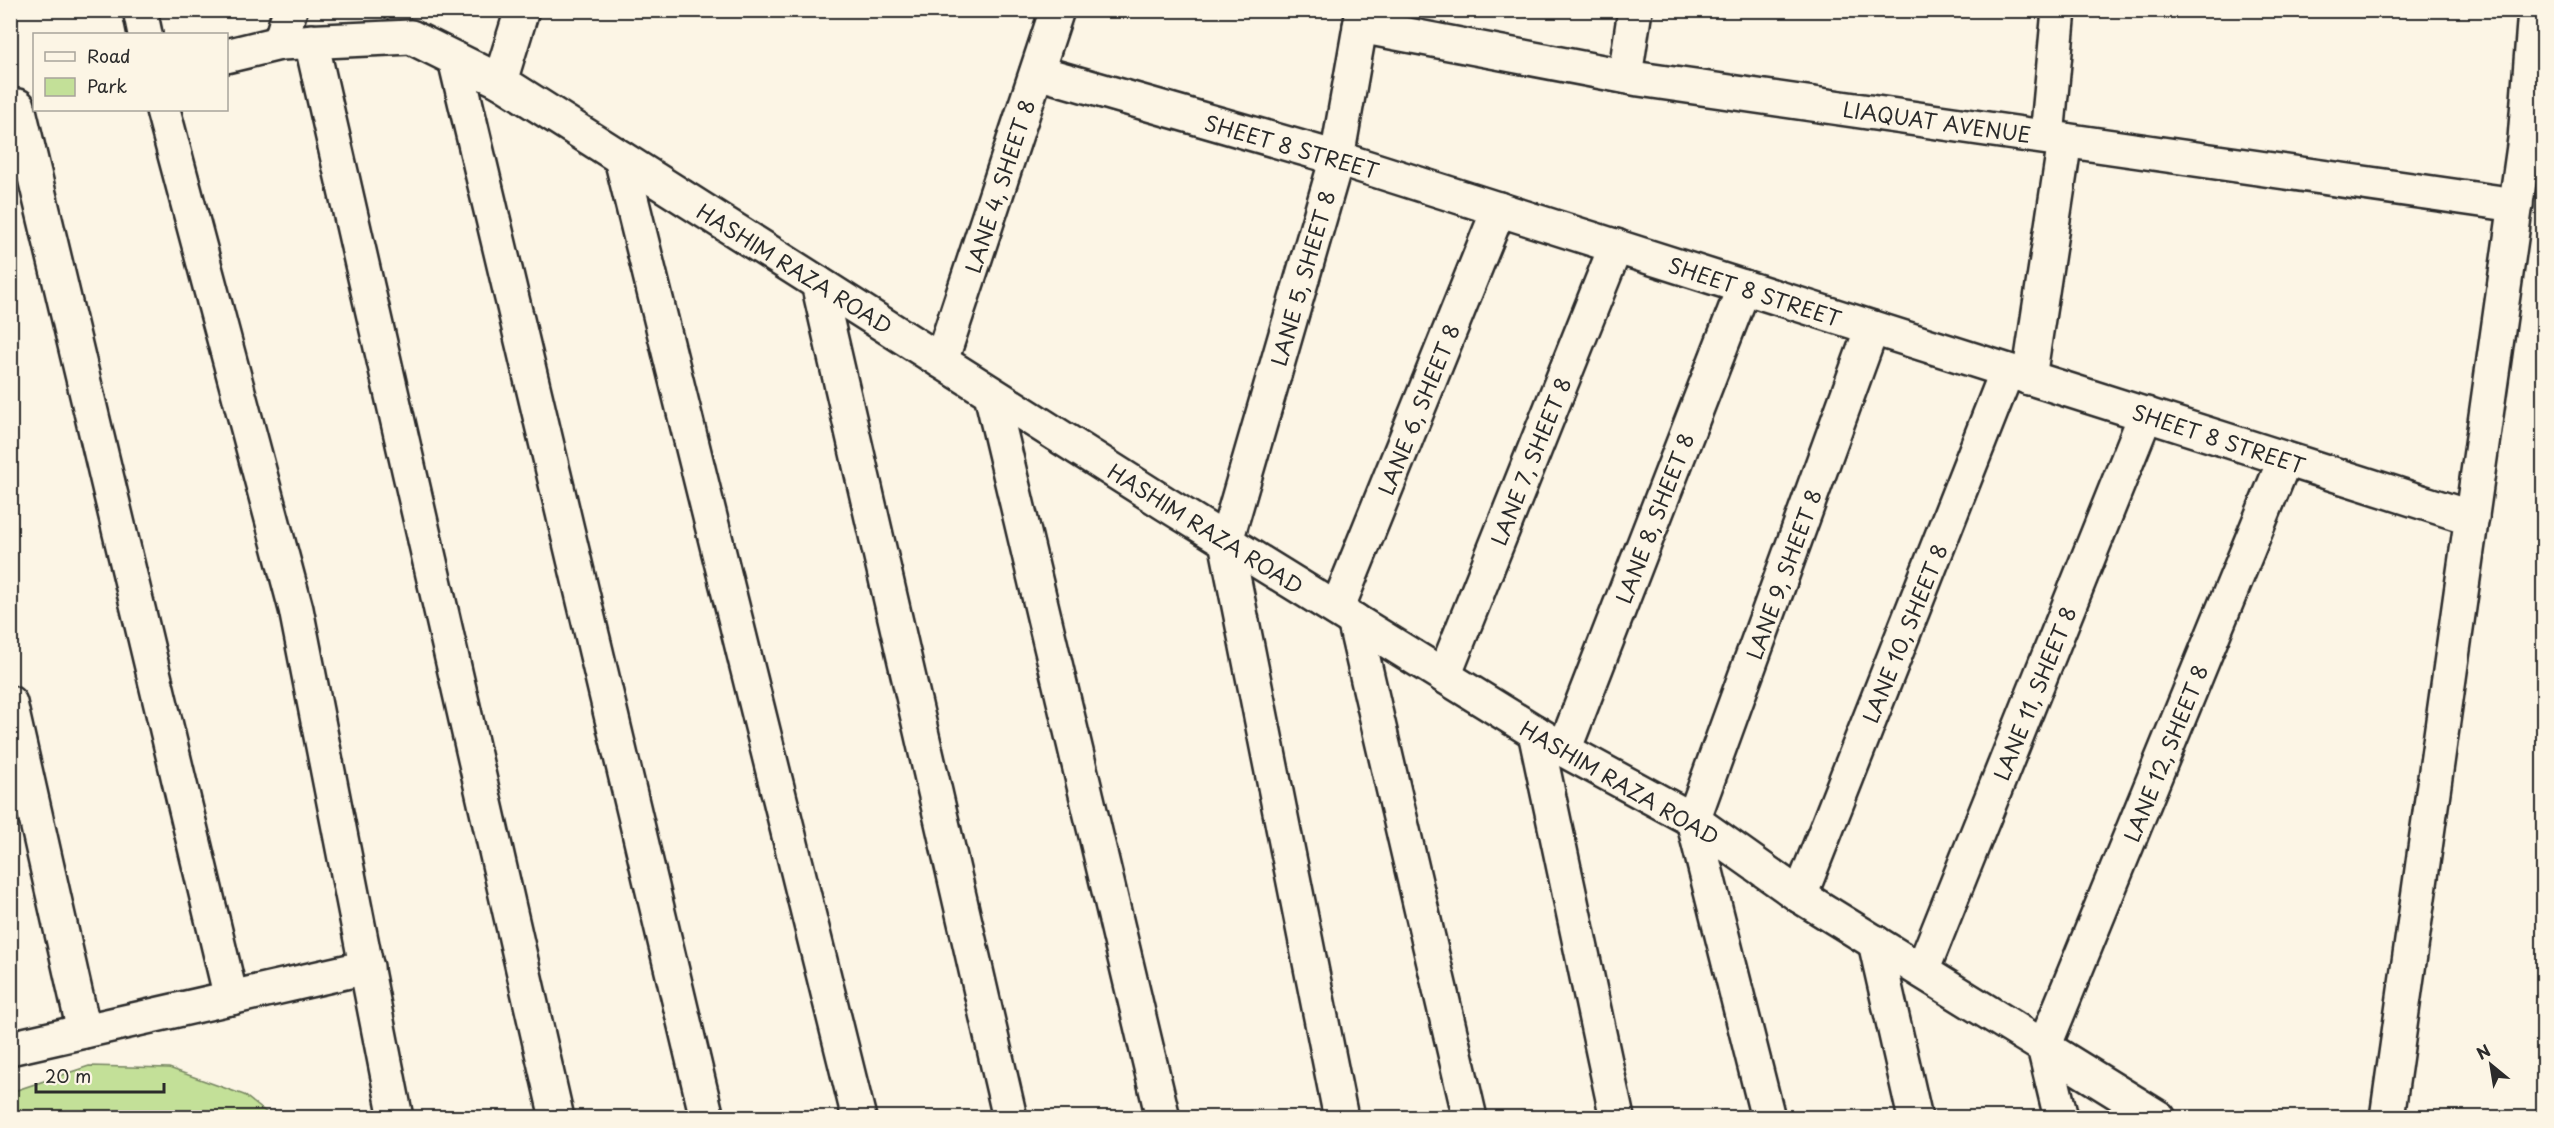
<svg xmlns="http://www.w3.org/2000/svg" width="2554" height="1128" viewBox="0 0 2554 1128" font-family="'Playpen Sans',sans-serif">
<rect width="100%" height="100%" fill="#fcf5e5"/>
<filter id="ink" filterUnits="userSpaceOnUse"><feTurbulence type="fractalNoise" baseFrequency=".0167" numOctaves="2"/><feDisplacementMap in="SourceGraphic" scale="12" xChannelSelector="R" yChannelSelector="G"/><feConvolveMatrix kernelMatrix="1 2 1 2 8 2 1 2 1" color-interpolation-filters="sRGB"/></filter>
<g filter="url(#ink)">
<!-- green -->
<path fill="#c3e098" stroke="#778662" stroke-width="1.5" d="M89,1066L169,1068L244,1095L272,1117H11V1094L14,1091Z"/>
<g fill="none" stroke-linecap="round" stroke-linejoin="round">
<defs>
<g id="minor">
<path d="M140,10L145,34"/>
<path d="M1360,26L1639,79L2516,205"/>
<path d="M311,41L557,1118"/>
<path d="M280,43L290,10"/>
<path d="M226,56L280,43L411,37L500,81L1166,504L1564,750L1693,820L1800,896L2159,1118"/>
<path d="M455,59L707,1118"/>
<path d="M1037,72L1337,158L2472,518"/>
<path d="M1625,76L1635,10"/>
<path d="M500,81L522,10"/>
<path d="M18,106L231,998"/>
<path d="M163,110L296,609L396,1118"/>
<path d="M2047,137L2059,10"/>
<path d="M621,158L859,1118"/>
<path d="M818,283L1010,1118"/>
<path d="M941,361L1057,10"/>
<path d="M2029,378L2065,140"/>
<path d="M991,394L1163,1118"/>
<path d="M1337,609L1499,209"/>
<path d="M1354,620L1470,1118"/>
<path d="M1444,676L1616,246"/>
<path d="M10,703L84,1031"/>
<path d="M1535,732L1617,1118"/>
<path d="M1564,750L1744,287"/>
<path d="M1800,896L2007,371"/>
<path d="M1875,942L1915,1118"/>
<path d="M1922,971L2146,414"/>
<path d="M10,1048L367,967"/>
<path d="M1341,1118L1226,541L1337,158L1363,10"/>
<path d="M1768,1118L1693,820L1872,328"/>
<path d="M2061,1118L2044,1047L2285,459"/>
<path d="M2387,1118L2525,139L2535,10"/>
</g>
</defs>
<!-- minor casing -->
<use href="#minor" stroke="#2b2b2b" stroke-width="38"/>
<!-- minor -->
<use href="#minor" stroke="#fcf5e5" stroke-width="33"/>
</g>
</g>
<g text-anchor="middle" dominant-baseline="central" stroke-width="5" stroke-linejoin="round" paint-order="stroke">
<!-- street labels -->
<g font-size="21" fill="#2b2b2b" stroke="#fcf5e5">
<text transform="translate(1937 121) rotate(8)">LIAQUAT AVENUE</text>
<text transform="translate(1292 146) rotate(16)">SHEET 8 STREET</text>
<text transform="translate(999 186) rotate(-72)">LANE 4, SHEET 8</text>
<text transform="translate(795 268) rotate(32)">HASHIM RAZA ROAD</text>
<text transform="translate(1302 278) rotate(-74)">LANE 5, SHEET 8</text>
<text transform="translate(1755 291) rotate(18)">SHEET 8 STREET</text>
<text transform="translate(1418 409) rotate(-68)">LANE 6, SHEET 8</text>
<text transform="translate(2219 438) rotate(18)">SHEET 8 STREET</text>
<text transform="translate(1530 461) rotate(-68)">LANE 7, SHEET 8</text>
<text transform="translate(1654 518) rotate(-69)">LANE 8, SHEET 8</text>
<text transform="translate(1206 528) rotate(32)">HASHIM RAZA ROAD</text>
<text transform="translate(1783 574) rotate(-70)">LANE 9, SHEET 8</text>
<text transform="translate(1904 633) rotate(-68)">LANE 10, SHEET 8</text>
<text transform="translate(2034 693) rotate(-68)">LANE 11, SHEET 8</text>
<text transform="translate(2165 753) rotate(-68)">LANE 12, SHEET 8</text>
<text transform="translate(1620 782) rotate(30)">HASHIM RAZA ROAD</text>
</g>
</g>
<!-- margin -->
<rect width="2554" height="1128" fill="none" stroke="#fcf5e5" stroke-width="36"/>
<rect x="18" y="18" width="2518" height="1092" fill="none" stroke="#2b2b2b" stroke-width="2" filter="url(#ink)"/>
<!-- legend -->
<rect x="33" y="33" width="195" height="78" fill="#fcf5e5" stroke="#a8a49b" stroke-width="1.5"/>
<rect x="45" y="52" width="30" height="9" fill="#fcf5e5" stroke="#a8a49b" stroke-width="1.5"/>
<text x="87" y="63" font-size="18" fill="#2b2b2b">Road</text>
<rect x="45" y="78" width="30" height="18" fill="#c3e098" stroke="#a8a49b" stroke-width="1.5"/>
<text x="87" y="93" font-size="18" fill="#2b2b2b">Park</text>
<!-- north arrow -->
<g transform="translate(2491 1065) rotate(330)" stroke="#fcf5e5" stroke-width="4.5" paint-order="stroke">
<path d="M0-4.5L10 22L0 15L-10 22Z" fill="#2b2b2b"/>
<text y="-9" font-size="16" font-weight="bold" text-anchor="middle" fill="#2b2b2b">N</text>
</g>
<!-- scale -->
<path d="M36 1083v9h128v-9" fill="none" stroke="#2b2b2b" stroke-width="3"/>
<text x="45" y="1083" font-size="18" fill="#2b2b2b" stroke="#fcf5e5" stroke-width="4.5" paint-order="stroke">20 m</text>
</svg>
